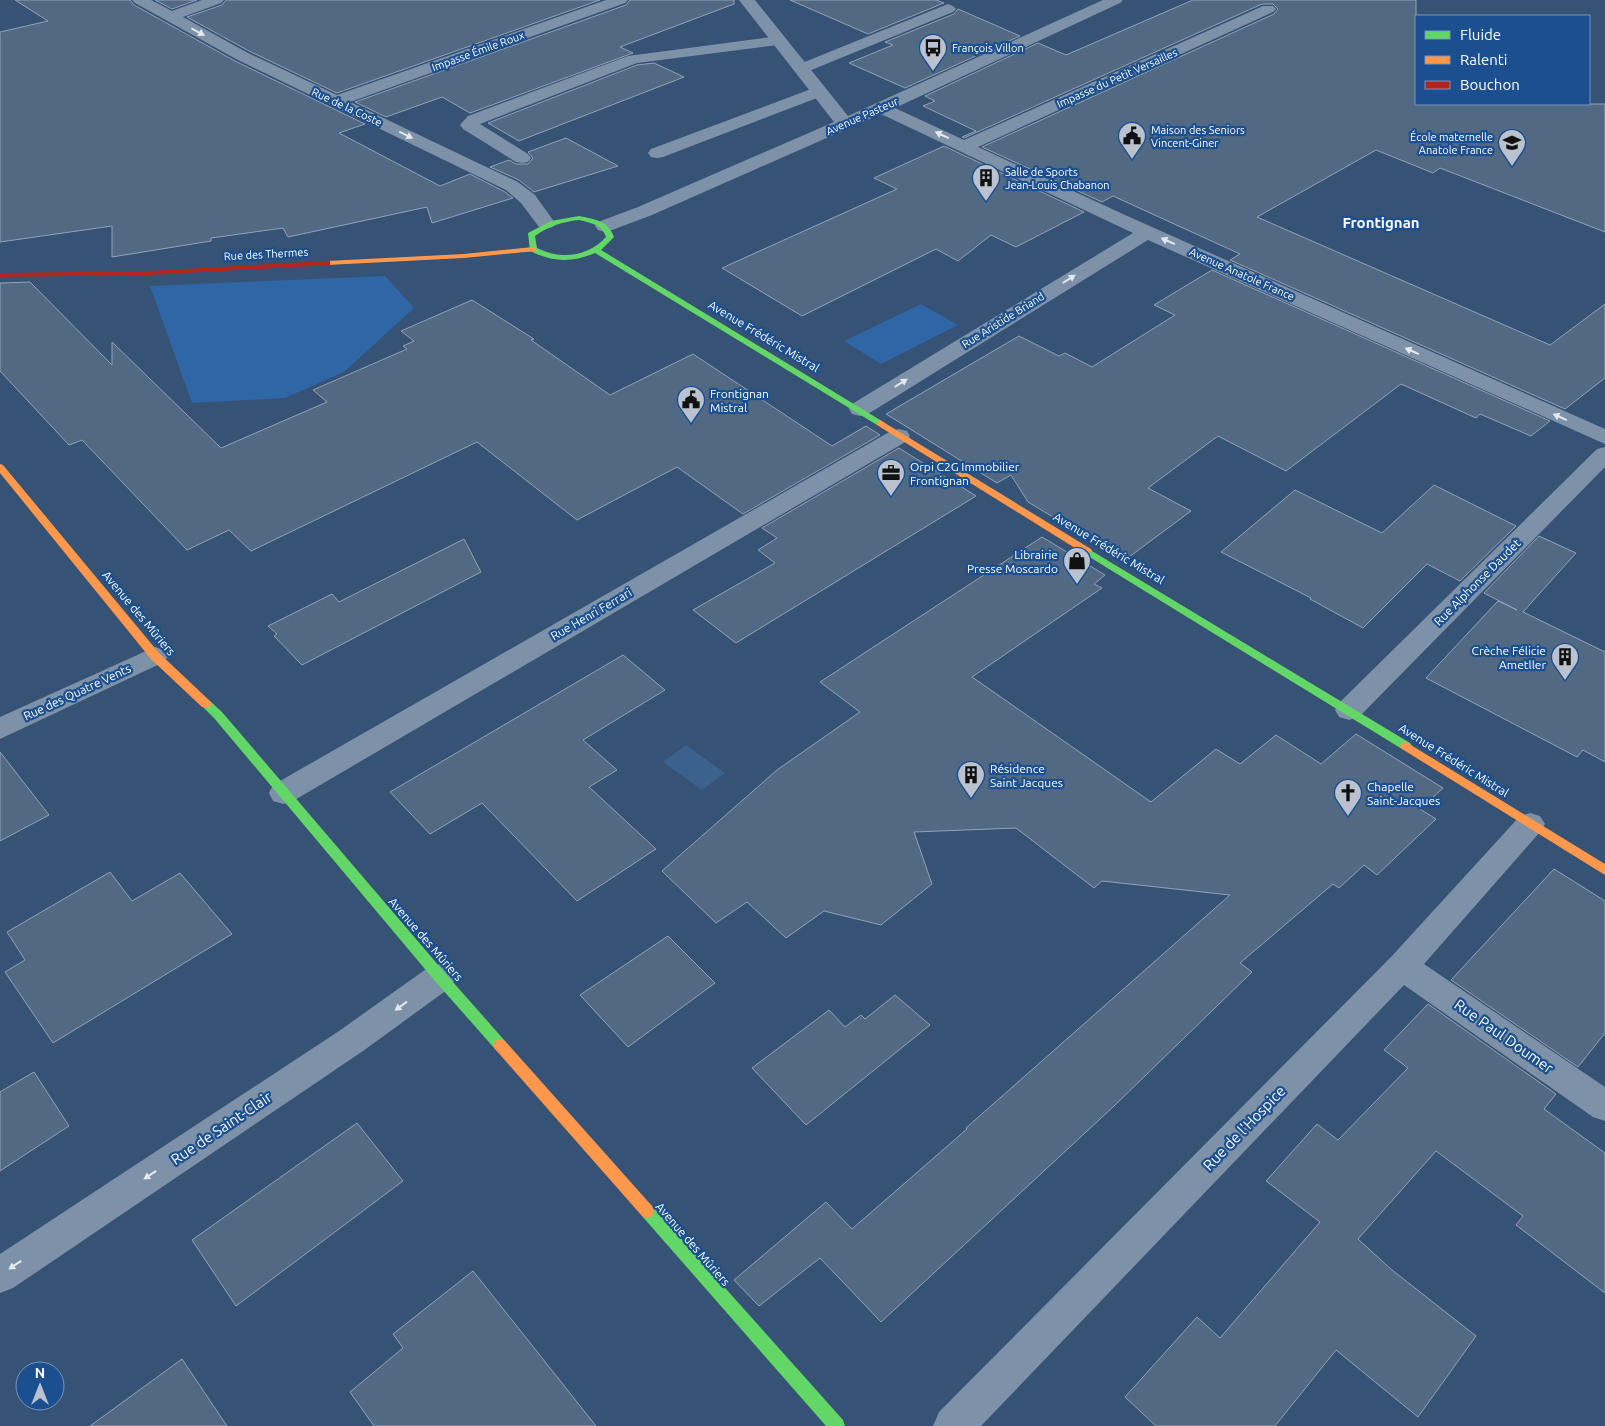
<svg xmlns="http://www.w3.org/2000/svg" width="1605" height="1426" viewBox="0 0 1605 1426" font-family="Ubuntu,sans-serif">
<rect width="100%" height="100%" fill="#365274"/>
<!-- green -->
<g fill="#2f66a5">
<path d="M385,276L414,308L344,372L285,398L192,403L150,286Z"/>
<path d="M921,304L958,325L881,364L844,341Z"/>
</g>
<!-- water -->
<path fill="#3b618d" d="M686,745L725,773L702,790L663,762Z"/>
<!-- building -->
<g fill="#526984" stroke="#92a2b6">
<path d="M15,0H130L134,5L235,61L365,124L339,133L440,186L470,174L505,192L513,198L432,223L427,207L288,237L283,228L211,238V241L112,257V226L0,242V32L48,21Z"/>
<path d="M155,0H197L172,9Z"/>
<path d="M226,0H600L337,93L249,51L187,17L222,5Z"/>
<path d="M630,0H734V4L620,47L633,53L470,113L442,97L386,117L355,102L626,5Z"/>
<path d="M790,0H936L944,3L868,34Z"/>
<path d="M1193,0H1416V104H1605V232L1440,168L1433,173L1376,150L1257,217L1550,345L1605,304V378L1565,409L1230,260L1240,254L1113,196L1102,202L982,147L1274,14L1278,9L1273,4H1262L964,138L962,137L976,131L923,106L935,101L925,96L1038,43L1066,55Z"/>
<path d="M958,9L1020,36L905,88L849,63L893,45L885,42L954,14Z"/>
<path d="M654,63L684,77L519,141L488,123L637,65Z"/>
<path d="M566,138L618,166L534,192L519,180L490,167L509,160L516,164H528L533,158L528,152Z"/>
<path d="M944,146L1084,212L1016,247L991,235L958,261L936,249L802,316L722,268L897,189L874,178Z"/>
<path d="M1212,270L1550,421L1531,436L1480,414L1476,418L1401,384L1286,471L1218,436L1148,488L1191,511L1125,560L1028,502L1011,475L997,483L886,414L1019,336L1059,356L1065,353L1092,367L1175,315L1154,305Z"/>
<path d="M30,282L112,365V342L221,448L327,402L313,390L407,349L403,346L414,341L401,331L472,300L534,339L531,340L610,395L693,354L832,446L866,426L880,435L743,514L677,467L577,520L477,442L251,551L229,530L187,550L82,440L69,445L0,371V283Z"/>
<path d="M899,448L976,496L736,643L693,610L775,563L758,550L777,538L762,528Z"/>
<path d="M1434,485L1516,526L1460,581L1427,564L1363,628L1310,599L1311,598L1221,552L1295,490L1382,533Z"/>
<path d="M1539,536L1576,553L1523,612L1605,652V762L1583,750L1577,757L1426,678L1498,601L1517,610L1484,593Z"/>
<path d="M1042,537L1105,575L1094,584L1102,588L972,677L1151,802L1216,749L1240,764L1276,735L1321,764L1356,734L1443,788L1420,809L1436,819L1377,875L1364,865L1339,888L1333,884L1240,963L1252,972L1113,1107L881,1322L820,1258L759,1306L734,1280L826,1202L852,1229L967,1129L966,1128L1230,895L1102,881L1094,888L1016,828L914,832L932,884L881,925L824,911L786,938L747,902L716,923L662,871L777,770L860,712L820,682Z"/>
<path d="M464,539L481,572L302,665L274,636L277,634L268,626L332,594L339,602Z"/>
<path d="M623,655L665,690L583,740L617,770L589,787L656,849L577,901L482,803L430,834L390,792Z"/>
<path d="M0,752L49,815L0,841Z"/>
<path d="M1554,869L1605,901V1033L1578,1067L1451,980Z"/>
<path d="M110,872L132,901L180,873L232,934L53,1043L5,972L25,960L7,932Z"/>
<path d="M668,936L715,983L628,1047L580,995Z"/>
<path d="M895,995L930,1025L806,1125L752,1068L829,1010L845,1027L861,1015L865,1019Z"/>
<path d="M1428,1004L1556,1094L1544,1109L1605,1153V1293L1516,1225L1523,1216L1436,1151L1358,1239L1392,1270L1476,1336L1418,1417L1336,1350L1275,1426H1156L1125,1397L1197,1317L1220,1338L1320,1222L1266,1181L1317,1124L1338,1140L1408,1068L1384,1050Z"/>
<path d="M34,1072L69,1126L0,1171V1092Z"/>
<path d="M357,1123L403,1181L236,1306L192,1240Z"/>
<path d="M473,1271L504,1310L596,1426H374L350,1392L403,1348L393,1334Z"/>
<path d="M182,1359L227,1426H90Z"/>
</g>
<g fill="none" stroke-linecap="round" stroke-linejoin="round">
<!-- lane -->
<g fill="#7d92a8" fill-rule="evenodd">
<path d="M948,4L953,6L956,9L953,12L809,71H797L795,68L797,65Z"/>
<path d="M779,36L785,38L787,41L785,44L637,63L480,124L528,154L531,158L528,162L522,163L516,162L463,129L460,125L468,116L628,56Z"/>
<path d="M819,86L825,87L827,91L825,95L663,157L657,158L651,157L648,153L651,149Z"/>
</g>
<!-- street -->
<g fill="#7d92a8" fill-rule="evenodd">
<path d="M132,0H151L172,11L202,0H224L221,3L183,17L248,53L337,95L606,0H628L625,3L350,102L518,182L535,195L555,223L553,227L546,229L539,227L521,203L506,190L236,59L135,3Z"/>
<path d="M739,0H755L848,116L1103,0H1123L1120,3L895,108L964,140L1263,6H1273L1276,9L1273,12L978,147L1125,215L1605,429V444L1148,240L868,414L860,416L852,414L849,409L852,404L1133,233L881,114L652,215L612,230L605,232L598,230L595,226L598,222L638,207L834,122Z"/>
<path d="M899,429L907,431L910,436L907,441L293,801L283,804L273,801L269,793L273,785L891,431Z"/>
<path d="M1605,447V467L1359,717L1349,720L1339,717L1335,710L1339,703L1597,449Z"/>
<path d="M155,647L164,650L168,656L164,662L0,739V717Z"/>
<path d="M1530,813L1540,816L1545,824L1540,832L1424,964L1605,1087V1121L1593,1117L1404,985L981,1426H933L939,1412L1391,957L1520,816Z"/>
<path d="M440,964L451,967L456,977L451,987L363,1051L13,1288L0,1293V1254L339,1031L429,967Z"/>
</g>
<!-- fast -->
<g fill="#63d668" fill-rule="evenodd">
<path d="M579,216C594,219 609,221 614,237L601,250L885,423L883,425H877L595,253C572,263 552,262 530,251L528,233L551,221ZM579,220C590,223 602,224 606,237C588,257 560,260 537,248L535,236C549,226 562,222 579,220Z"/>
<path d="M1087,548L1410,743L1412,746L1410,749H1402L1083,553L1082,551L1083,549Z"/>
<path d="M206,700L210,701L222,712L445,973L505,1041L507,1045L505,1049L500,1051L495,1049L435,981L214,718L200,704L202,701Z"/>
<path d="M647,1204L652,1206L843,1420L845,1426H826L642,1216L640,1211L642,1206Z"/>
</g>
<!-- slow -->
<g fill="#ff974d" fill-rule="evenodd">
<path d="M533,247H536V251L464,258L327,265L323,263L327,261L464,254Z"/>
<path d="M880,420L1091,549L1092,551L1087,554L1083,553L877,425V421Z"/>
<path d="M0,464L3,465L159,653L210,701L212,704L210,707H202L151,659L0,473Z"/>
<path d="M1406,742L1605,864V875L1402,749L1400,746L1402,743Z"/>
<path d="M500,1039L505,1041L652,1206L654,1211L652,1216L647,1218L642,1216L495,1049L493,1045L495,1041Z"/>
</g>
<!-- jam -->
<path fill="#b3261e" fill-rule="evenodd" d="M327,261H330V265L150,275L0,277V273L150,271Z"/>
</g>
<!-- one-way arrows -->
<defs><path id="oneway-solid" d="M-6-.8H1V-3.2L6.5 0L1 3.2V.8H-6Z" transform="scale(1.25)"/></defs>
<g fill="#e5e9ee">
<use href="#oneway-solid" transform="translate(198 32) rotate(28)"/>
<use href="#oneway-solid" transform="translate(406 135) rotate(26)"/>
<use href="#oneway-solid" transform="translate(942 135) rotate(-155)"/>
<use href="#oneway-solid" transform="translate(1168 241) rotate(-156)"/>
<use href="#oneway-solid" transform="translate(1069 279) rotate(-32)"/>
<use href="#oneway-solid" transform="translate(1412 351) rotate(-156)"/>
<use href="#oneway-solid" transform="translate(901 383) rotate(-32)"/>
<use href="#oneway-solid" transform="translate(1560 417) rotate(-156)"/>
<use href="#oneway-solid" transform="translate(401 1006) rotate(144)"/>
<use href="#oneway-solid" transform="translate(150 1175) rotate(146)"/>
<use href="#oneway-solid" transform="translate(15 1265) rotate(146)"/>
</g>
<!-- icons -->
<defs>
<symbol id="bus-pin" viewBox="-11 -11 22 30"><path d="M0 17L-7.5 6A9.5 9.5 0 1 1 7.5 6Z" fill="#b9c2ce" stroke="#1b4f8f"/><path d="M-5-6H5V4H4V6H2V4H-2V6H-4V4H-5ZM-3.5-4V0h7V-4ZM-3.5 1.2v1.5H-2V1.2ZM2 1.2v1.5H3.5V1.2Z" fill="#111"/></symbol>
<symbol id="civic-pin" viewBox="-11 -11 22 30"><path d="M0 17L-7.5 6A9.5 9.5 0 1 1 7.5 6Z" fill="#b9c2ce" stroke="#1b4f8f"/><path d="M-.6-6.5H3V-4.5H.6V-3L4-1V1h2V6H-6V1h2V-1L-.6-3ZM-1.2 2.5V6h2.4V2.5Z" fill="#111"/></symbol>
<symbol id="school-pin" viewBox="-11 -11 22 30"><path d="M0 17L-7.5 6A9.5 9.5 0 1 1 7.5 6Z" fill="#b9c2ce" stroke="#1b4f8f"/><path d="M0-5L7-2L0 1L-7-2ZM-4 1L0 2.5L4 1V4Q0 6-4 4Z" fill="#111"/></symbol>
<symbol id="building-pin" viewBox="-11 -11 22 30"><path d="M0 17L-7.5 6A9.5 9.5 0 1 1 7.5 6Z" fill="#b9c2ce" stroke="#1b4f8f"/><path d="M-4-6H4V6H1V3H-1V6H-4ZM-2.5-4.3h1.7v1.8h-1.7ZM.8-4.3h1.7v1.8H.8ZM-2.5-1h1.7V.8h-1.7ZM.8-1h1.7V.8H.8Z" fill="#111"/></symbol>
<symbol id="office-pin" viewBox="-11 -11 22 30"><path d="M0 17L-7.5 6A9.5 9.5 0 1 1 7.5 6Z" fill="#b9c2ce" stroke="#1b4f8f"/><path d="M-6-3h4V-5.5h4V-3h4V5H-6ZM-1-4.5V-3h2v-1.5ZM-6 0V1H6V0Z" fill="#111"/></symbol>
<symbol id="shop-pin" viewBox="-11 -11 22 30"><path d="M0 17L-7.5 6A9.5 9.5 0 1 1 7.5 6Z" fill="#b9c2ce" stroke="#1b4f8f"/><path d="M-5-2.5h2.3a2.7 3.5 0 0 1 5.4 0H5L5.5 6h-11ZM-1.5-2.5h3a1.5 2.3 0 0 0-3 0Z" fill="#111"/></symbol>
<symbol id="church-pin" viewBox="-11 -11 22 30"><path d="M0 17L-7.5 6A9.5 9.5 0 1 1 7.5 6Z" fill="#b9c2ce" stroke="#1b4f8f"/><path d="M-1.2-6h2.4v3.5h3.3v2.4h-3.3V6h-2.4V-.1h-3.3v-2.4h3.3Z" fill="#111"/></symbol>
</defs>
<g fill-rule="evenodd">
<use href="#bus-pin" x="917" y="32" width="32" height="43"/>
<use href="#civic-pin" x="1116" y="120" width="32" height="43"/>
<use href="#school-pin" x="1496" y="127" width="32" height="43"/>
<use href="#building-pin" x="970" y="162" width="32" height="43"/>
<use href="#civic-pin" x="675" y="384" width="32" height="43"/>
<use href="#office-pin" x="875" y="457" width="32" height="43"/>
<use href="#shop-pin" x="1061" y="545" width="32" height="43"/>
<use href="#building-pin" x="1549" y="641" width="32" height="43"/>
<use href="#building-pin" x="955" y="759" width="32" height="43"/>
<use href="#church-pin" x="1332" y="777" width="32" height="43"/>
</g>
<g text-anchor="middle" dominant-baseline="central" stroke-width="4.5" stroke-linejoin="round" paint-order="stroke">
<!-- far-poi labels -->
<g font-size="11" fill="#fff" stroke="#1b4f8f" text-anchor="start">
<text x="952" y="48">François Villon</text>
<text x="1151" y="130">Maison des Seniors<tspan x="1151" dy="13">Vincent-Giner</tspan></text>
<text x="1493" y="137" text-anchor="end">École maternelle<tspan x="1493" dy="13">Anatole France</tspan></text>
<text x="1005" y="172">Salle de Sports<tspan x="1005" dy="13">Jean-Louis Chabanon</tspan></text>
</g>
<!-- far-street labels -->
<g font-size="11" fill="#fff" stroke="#1b4f8f">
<text transform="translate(478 51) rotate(-20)">Impasse Émile Roux</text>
<text transform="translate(1117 78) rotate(-24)">Impasse du Petit Versailles</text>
<text transform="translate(347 107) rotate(25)">Rue de la Coste</text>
<text transform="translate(862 116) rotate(-24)">Avenue Pasteur</text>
<text transform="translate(266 254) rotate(-3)">Rue des Thermes</text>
<text transform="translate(1242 274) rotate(24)">Avenue Anatole France</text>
<text transform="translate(1003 320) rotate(-32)">Rue Aristide Briand</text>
</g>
<!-- street labels -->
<g font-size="12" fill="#fff" stroke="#1b4f8f">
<text transform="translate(764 336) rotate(31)">Avenue Frédéric Mistral</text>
<text transform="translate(1109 548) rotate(31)">Avenue Frédéric Mistral</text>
<text transform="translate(1477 582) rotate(-45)">Rue Alphonse Daudet</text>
<text transform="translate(139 613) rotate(50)">Avenue des Mûriers</text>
<text transform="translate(591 614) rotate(-30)">Rue Henri Ferrari</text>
<text transform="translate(77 692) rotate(-25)">Rue des Quatre Vents</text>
<text transform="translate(1454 760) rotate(32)">Avenue Frédéric Mistral</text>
<text transform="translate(426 939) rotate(49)">Avenue des Mûriers</text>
<text transform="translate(693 1244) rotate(49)">Avenue des Mûriers</text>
</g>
<!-- poi labels -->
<g font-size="12" fill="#fff" stroke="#1b4f8f" text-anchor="start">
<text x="710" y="393">Frontignan<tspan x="710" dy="14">Mistral</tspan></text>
<text x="910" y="466">Orpi C2G Immobilier<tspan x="910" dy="14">Frontignan</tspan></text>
<text x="1058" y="554" text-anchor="end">Librairie<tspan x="1058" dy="14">Presse Moscardo</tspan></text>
<text x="1546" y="650" text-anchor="end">Crèche Félicie<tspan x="1546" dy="14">Ametller</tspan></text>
<text x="990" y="768">Résidence<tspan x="990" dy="14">Saint Jacques</tspan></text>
<text x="1367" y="786">Chapelle<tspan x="1367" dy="14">Saint-Jacques</tspan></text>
</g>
<!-- far-district labels -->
<g font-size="15" font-weight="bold" fill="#fff" stroke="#1b4f8f">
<text x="1381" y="222">Frontignan</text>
</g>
<!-- near-street labels -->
<g font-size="15" fill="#fff" stroke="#1b4f8f">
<text transform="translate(1504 1036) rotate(35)">Rue Paul Doumer</text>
<text transform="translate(221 1128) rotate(-34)">Rue de Saint-Clair</text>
<text transform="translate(1244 1128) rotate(-46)">Rue de l'Hospice</text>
</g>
</g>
<!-- legend -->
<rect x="1415" y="15" width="175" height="90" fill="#1b4f8f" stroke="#7695bc"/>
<rect x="1425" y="31" width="25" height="8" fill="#63d668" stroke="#7695bc"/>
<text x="1460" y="40" font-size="15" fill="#ffffff">Fluide</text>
<rect x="1425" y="56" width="25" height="8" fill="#ff974d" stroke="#7695bc"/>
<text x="1460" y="65" font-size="15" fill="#ffffff">Ralenti</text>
<rect x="1425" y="81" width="25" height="8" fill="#b3261e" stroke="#7695bc"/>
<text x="1460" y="90" font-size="15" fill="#ffffff">Bouchon</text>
<!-- north arrow -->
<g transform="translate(40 1386)"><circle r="24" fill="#1b4f8f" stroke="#7695bc"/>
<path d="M0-4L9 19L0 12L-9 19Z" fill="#b9c2ce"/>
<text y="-8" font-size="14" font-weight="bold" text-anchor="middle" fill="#ffffff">N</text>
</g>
</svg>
